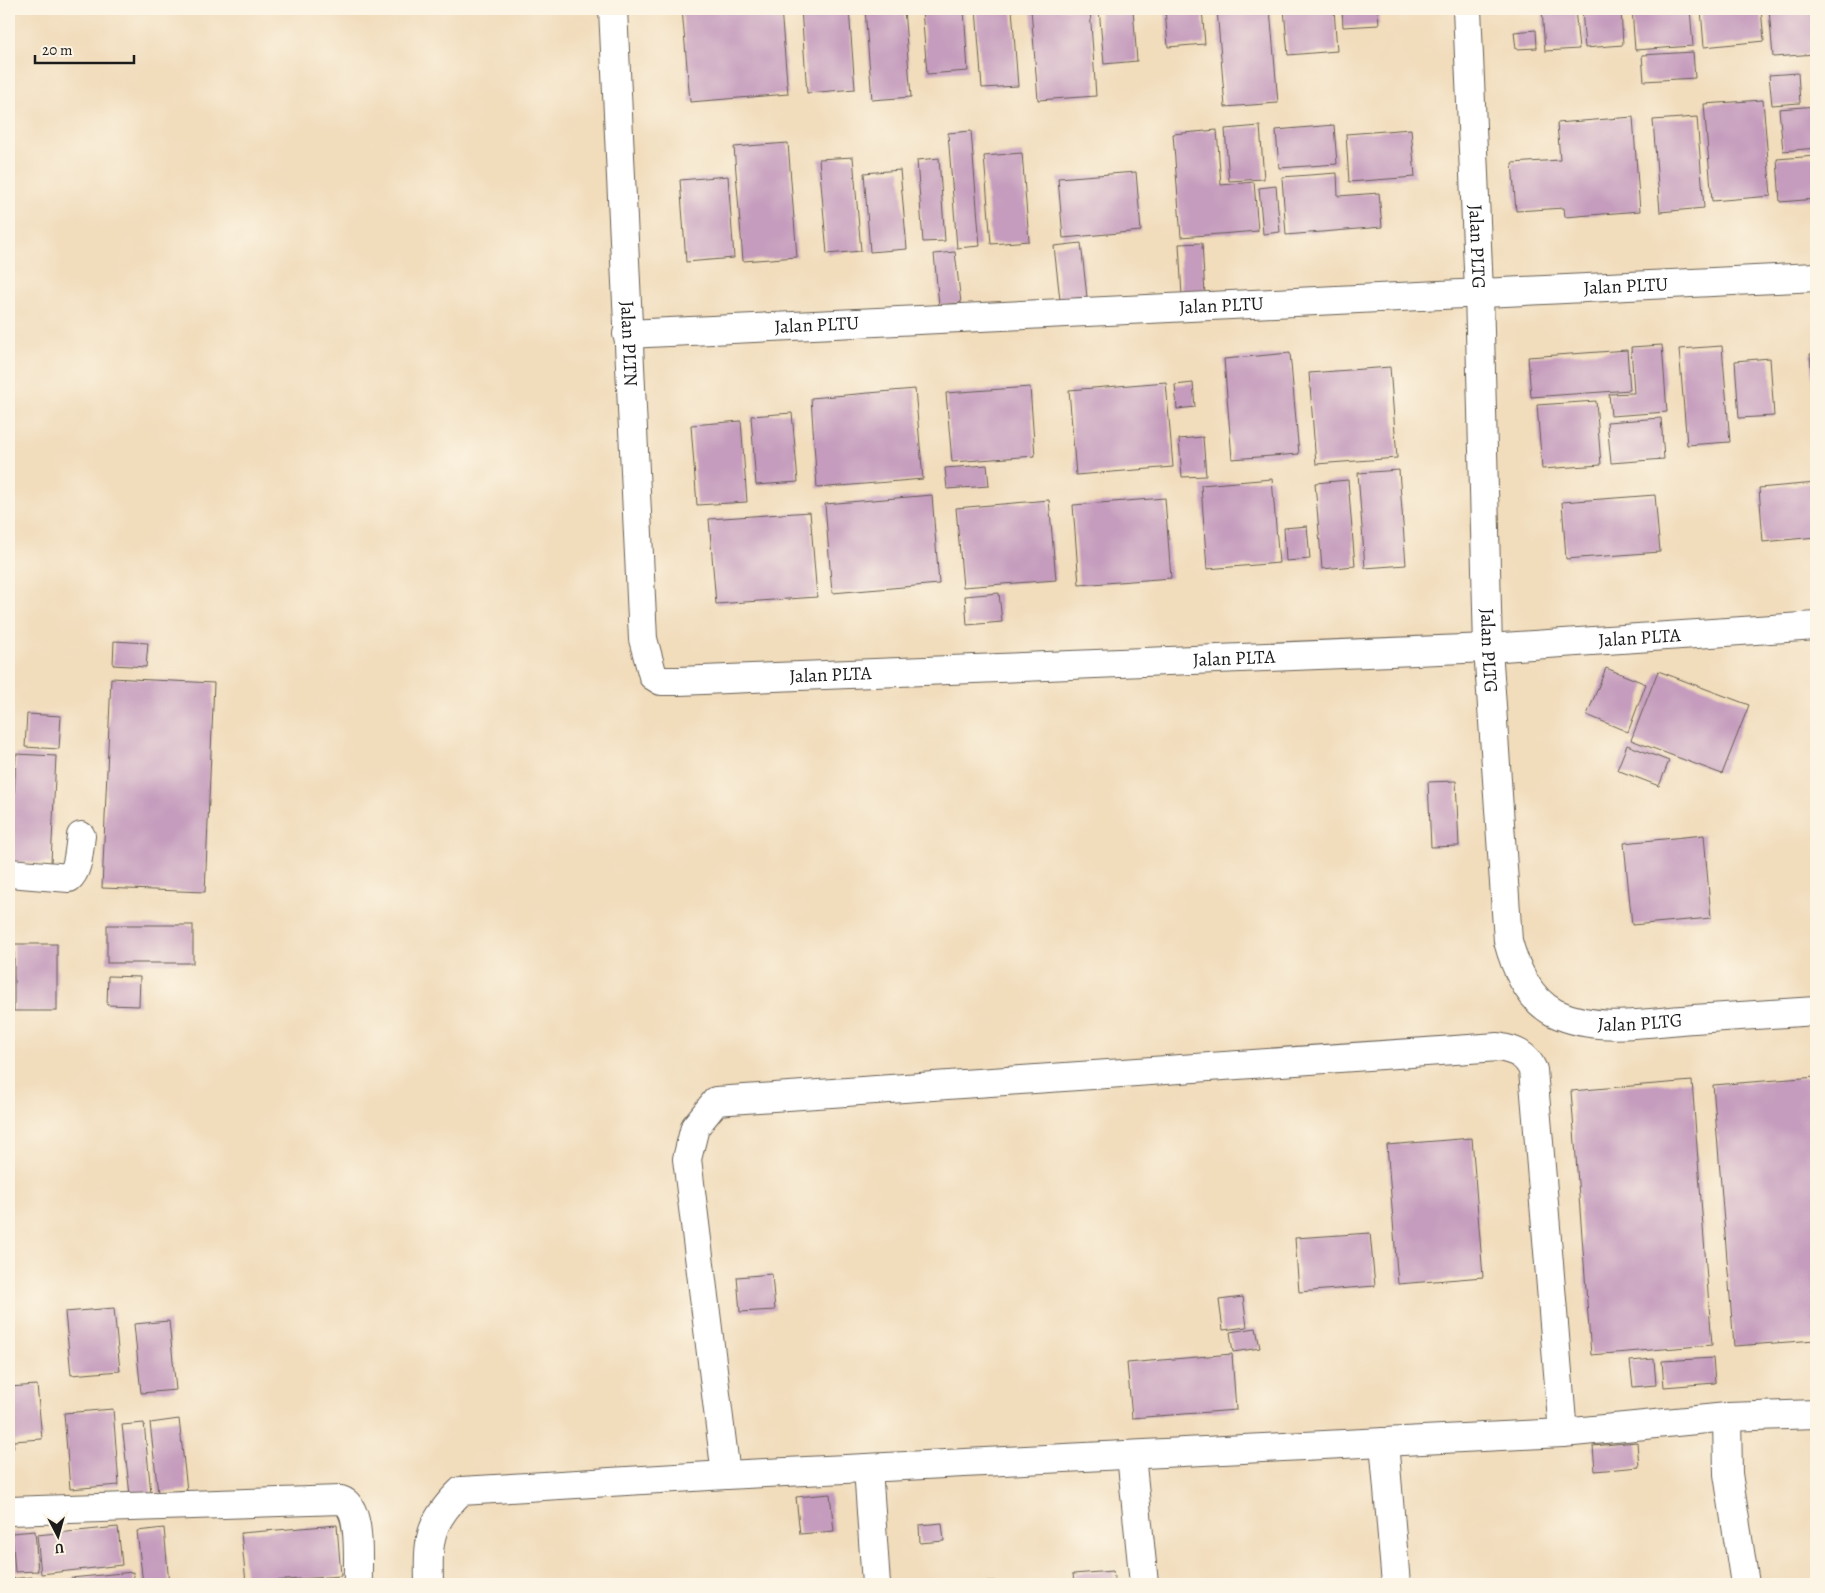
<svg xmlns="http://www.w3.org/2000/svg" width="1825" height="1593" viewBox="0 0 1825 1593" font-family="Alegreya,serif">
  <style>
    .building { fill: #c59cbd }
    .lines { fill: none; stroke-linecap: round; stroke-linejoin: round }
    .minor-casing { stroke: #675f54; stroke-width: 30 }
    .minor { stroke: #fff; stroke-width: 28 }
    .labels { text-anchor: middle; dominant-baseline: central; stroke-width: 4; stroke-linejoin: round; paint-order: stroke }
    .street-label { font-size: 19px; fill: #1c1c1c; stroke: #fcf5e5 }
  </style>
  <rect width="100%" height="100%" fill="#fcf5e5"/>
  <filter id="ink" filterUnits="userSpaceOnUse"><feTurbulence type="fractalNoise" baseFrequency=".02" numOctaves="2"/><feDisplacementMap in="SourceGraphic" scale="10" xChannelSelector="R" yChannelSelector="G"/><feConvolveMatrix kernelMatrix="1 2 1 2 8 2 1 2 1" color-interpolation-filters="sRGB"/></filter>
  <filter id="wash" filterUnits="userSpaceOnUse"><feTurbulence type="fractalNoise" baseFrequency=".0096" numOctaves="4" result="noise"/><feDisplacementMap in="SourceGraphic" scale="20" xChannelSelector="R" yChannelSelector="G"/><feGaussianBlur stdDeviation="1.12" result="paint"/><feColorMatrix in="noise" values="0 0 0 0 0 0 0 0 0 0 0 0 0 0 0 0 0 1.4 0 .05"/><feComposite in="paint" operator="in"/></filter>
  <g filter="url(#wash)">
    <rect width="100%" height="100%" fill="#f1dcbb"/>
    <g id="blocks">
      <g class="building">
        <polygon points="682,9 781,9 788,94 690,102"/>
        <polygon points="801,9 849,9 855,89 807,93"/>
        <polygon points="865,9 904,9 911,97 872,100"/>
        <polygon points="922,9 964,9 968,71 927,74"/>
        <polygon points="976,9 1012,9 1018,86 982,88"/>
        <polygon points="1031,9 1090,9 1096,96 1038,100"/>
        <polygon points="1099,9 1133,9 1137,61 1104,64"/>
        <polygon points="1165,9 1202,9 1205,44 1168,47"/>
        <polygon points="1217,9 1270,9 1278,103 1225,107"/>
        <polygon points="1284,9 1334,9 1337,51 1288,55"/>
        <polygon points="1342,9 1378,9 1379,25 1343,27"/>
        <polygon points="1542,9 1575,9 1579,49 1545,51"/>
        <polygon points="1582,9 1621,9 1623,45 1585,48"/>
        <polygon points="1632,9 1690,9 1693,46 1635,50"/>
        <polygon points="1701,9 1761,9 1764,41 1704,47"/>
        <polygon points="1769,9 1816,9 1816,54 1773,57"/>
        <polygon points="1536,30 1537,48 1516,49 1514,32"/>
        <polygon points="1693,52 1695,78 1644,81 1642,55"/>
        <polygon points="1798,73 1800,103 1772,105 1769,75"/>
        <polygon points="1763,100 1771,196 1712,201 1704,104"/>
        <polygon points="1816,106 1816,148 1783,151 1779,109"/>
        <polygon points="1633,117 1640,211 1565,217 1564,208 1516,211 1512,163 1560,160 1557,123"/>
        <polygon points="1697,117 1704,208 1660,212 1653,120"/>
        <polygon points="1334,125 1337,164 1279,168 1276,130"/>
        <polygon points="1260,126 1264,179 1229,181 1225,129"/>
        <polygon points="1411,129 1415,177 1349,182 1346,134"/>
        <polygon points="1217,130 1221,185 1254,182 1258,231 1181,237 1173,134"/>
        <polygon points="971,131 980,246 957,248 948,133"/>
        <polygon points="788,143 797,257 743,261 734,147"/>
        <polygon points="1022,153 1029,241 991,244 984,156"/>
        <polygon points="1816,156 1816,199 1780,202 1777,159"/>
        <polygon points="853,157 861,251 827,254 819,159"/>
        <polygon points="939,158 945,241 923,242 917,160"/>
        <polygon points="900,170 907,249 870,252 864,173"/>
        <polygon points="1136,172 1141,231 1063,238 1058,178"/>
        <polygon points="1337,173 1338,196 1379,193 1382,227 1286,235 1282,177"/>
        <polygon points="728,176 734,258 686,262 680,180"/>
        <polygon points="1276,186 1280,232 1263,234 1259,188"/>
        <polygon points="1081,243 1087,297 1060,300 1054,246"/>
        <polygon points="1202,243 1205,295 1182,296 1179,244"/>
        <polygon points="955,252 961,303 939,305 934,254"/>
        <polygon points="1662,345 1667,412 1611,416 1609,394 1634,393 1631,347"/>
        <polygon points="1722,346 1730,442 1687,445 1679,349"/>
        <polygon points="1627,350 1630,390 1531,397 1528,357"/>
        <polygon points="1290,353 1299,454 1232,459 1224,359"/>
        <polygon points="1810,354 1816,354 1816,416 1815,416"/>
        <polygon points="1770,358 1774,416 1739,418 1735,361"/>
        <polygon points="1390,367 1397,458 1316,464 1309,373"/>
        <polygon points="1166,382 1173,467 1076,475 1069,390"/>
        <polygon points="1193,383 1195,407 1177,409 1175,385"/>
        <polygon points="1030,387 1035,456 952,462 946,393"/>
        <polygon points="915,389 923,479 817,488 811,398"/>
        <polygon points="1596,401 1601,465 1542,469 1537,405"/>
        <polygon points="792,413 798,482 756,485 751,416"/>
        <polygon points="1661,418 1664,459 1611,463 1607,422"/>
        <polygon points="741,421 747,502 697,505 691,425"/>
        <polygon points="1203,437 1206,476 1182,477 1179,439"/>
        <polygon points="987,465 989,486 947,489 945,468"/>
        <polygon points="1399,470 1406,565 1365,568 1358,473"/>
        <polygon points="1272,479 1279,563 1207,569 1201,485"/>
        <polygon points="1348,480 1355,566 1322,569 1315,483"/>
        <polygon points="1816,483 1816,537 1763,542 1759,488"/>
        <polygon points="932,495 939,584 832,593 825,504"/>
        <polygon points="1655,495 1660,552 1566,559 1562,502"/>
        <polygon points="1165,498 1171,578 1079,585 1073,505"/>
        <polygon points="1049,500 1056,580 963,587 956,508"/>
        <polygon points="810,512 817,597 716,604 709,519"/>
        <polygon points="1307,526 1310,559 1286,561 1284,528"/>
        <polygon points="999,593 1002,622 967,625 965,596"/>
        <polygon points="114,641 148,643 146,667 113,665"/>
        <polygon points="1606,668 1646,684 1628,732 1587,715"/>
        <polygon points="1658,671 1749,705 1722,774 1631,740"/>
        <polygon points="111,678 214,683 205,892 102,888"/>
        <polygon points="27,714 61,716 59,749 25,747"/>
        <polygon points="1627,745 1669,761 1659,786 1617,770"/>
        <polygon points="16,754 56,756 51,863 11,862"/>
        <polygon points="1456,781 1459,846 1431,847 1428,782"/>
        <polygon points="1704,835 1711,918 1632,925 1624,843"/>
        <rect x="107" y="925" width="86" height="38"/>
        <rect x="14" y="944" width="43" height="67"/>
        <polygon points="108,976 140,977 139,1006 107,1005"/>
        <polygon points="1816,1077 1816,1340 1734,1346 1713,1085"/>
        <polygon points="1692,1081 1712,1345 1591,1355 1571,1091"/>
        <polygon points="1472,1138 1483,1277 1398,1284 1387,1145"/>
        <polygon points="1370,1233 1375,1286 1299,1292 1295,1238"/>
        <polygon points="772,1274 775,1310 740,1312 737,1277"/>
        <polygon points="1243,1297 1247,1327 1223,1330 1219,1300"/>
        <polygon points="114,1308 120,1371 71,1375 65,1312"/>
        <polygon points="169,1321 176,1390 141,1393 134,1324"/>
        <polygon points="1256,1328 1260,1348 1233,1352 1230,1332"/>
        <polygon points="1232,1354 1236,1410 1132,1418 1127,1363"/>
        <polygon points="1713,1358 1715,1383 1664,1387 1662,1361"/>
        <polygon points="1654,1359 1656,1385 1633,1387 1630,1361"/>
        <polygon points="37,1385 42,1439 13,1441 14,1448 9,1448 9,1387"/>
        <polygon points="113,1409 119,1485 70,1489 64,1413"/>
        <polygon points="179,1419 187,1490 158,1493 150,1423"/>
        <polygon points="144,1423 151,1493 130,1495 122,1425"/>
        <polygon points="1637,1442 1639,1467 1595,1471 1593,1446"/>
        <polygon points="830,1494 834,1531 800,1534 796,1497"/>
        <polygon points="942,1523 944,1541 920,1543 919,1525"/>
        <polygon points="337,1525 341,1576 246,1583 241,1533"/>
        <polygon points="118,1527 122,1565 41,1574 37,1535"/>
        <polygon points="164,1528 169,1584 143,1584 137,1531"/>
        <polygon points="35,1531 38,1571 15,1572 12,1533"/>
        <polygon points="1113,1571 1115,1584 1074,1584 1073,1574"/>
        <polygon points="133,1572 134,1584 72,1584 71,1578"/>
        <polygon points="33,1577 34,1584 9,1584 9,1579"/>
        <polygon points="69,1581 69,1584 37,1584 37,1583"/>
        <polygon points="994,1581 994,1584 967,1584 967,1583"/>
      </g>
    </g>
  </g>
  <g filter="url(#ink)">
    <use href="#blocks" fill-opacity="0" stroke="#675f54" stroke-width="1"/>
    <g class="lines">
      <g class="minor-casing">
        <g id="minor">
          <path id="s1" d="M 613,9 L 643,639 L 653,676 L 661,681 L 679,681 L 1488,648 L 1816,626"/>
          <path id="s2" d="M 1467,9 L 1479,292 L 1488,648 L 1508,941 C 1515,967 1529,1000 1555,1013 C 1597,1033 1649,1022 1694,1019 C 1735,1016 1776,1014 1816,1011"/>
          <path id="s3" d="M 627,334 L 1816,277"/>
          <path d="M 9,873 L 69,878 C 79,870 79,848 81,836"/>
          <polyline points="1727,1417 1728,1474 1745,1584"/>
          <polyline points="1384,1442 1396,1584"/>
          <polyline points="1131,1455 1144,1584"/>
          <polyline points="868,1468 876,1584"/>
          <path d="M 726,1475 L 687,1159 L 695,1127 L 716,1101 L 1498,1047 C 1515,1050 1526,1054 1533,1070 L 1563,1433"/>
          <path d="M 9,1511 L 341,1500 C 363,1507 357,1563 358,1584"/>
          <path d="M 429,1584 C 428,1540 428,1523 461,1491 L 726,1475 L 1563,1433 L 1727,1417 L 1816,1414"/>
        </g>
      </g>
      <use href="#minor" class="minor"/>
    </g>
  </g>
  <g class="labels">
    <g class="street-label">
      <text stroke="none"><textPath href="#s2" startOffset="238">Jalan PLTG</textPath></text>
      <text stroke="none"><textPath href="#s3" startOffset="1000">Jalan PLTU</textPath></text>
      <text stroke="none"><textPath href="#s3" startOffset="595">Jalan PLTU</textPath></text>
      <text stroke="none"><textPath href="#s3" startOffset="190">Jalan PLTU</textPath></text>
      <text stroke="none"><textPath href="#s1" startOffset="335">Jalan PLTN</textPath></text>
      <text stroke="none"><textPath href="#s1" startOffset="1658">Jalan PLTA</textPath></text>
      <text stroke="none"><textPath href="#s2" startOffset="642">Jalan PLTG</textPath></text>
      <text stroke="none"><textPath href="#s1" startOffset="1252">Jalan PLTA</textPath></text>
      <text stroke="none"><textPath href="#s1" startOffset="848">Jalan PLTA</textPath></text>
      <text stroke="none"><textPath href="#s2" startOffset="1108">Jalan PLTG</textPath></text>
    </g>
  </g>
  <rect width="1825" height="1593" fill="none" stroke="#fcf5e5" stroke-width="30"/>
  <g transform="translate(58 1536) rotate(174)" stroke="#fcf5e5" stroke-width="4" paint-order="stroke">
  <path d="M0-4L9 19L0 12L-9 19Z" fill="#1c1c1c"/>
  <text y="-8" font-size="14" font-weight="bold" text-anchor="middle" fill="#1c1c1c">U</text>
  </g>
  <path d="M35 55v8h99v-8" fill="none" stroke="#1c1c1c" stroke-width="2.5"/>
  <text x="42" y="55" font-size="15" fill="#1c1c1c" stroke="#fcf5e5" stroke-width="4" paint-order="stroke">20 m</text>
</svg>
